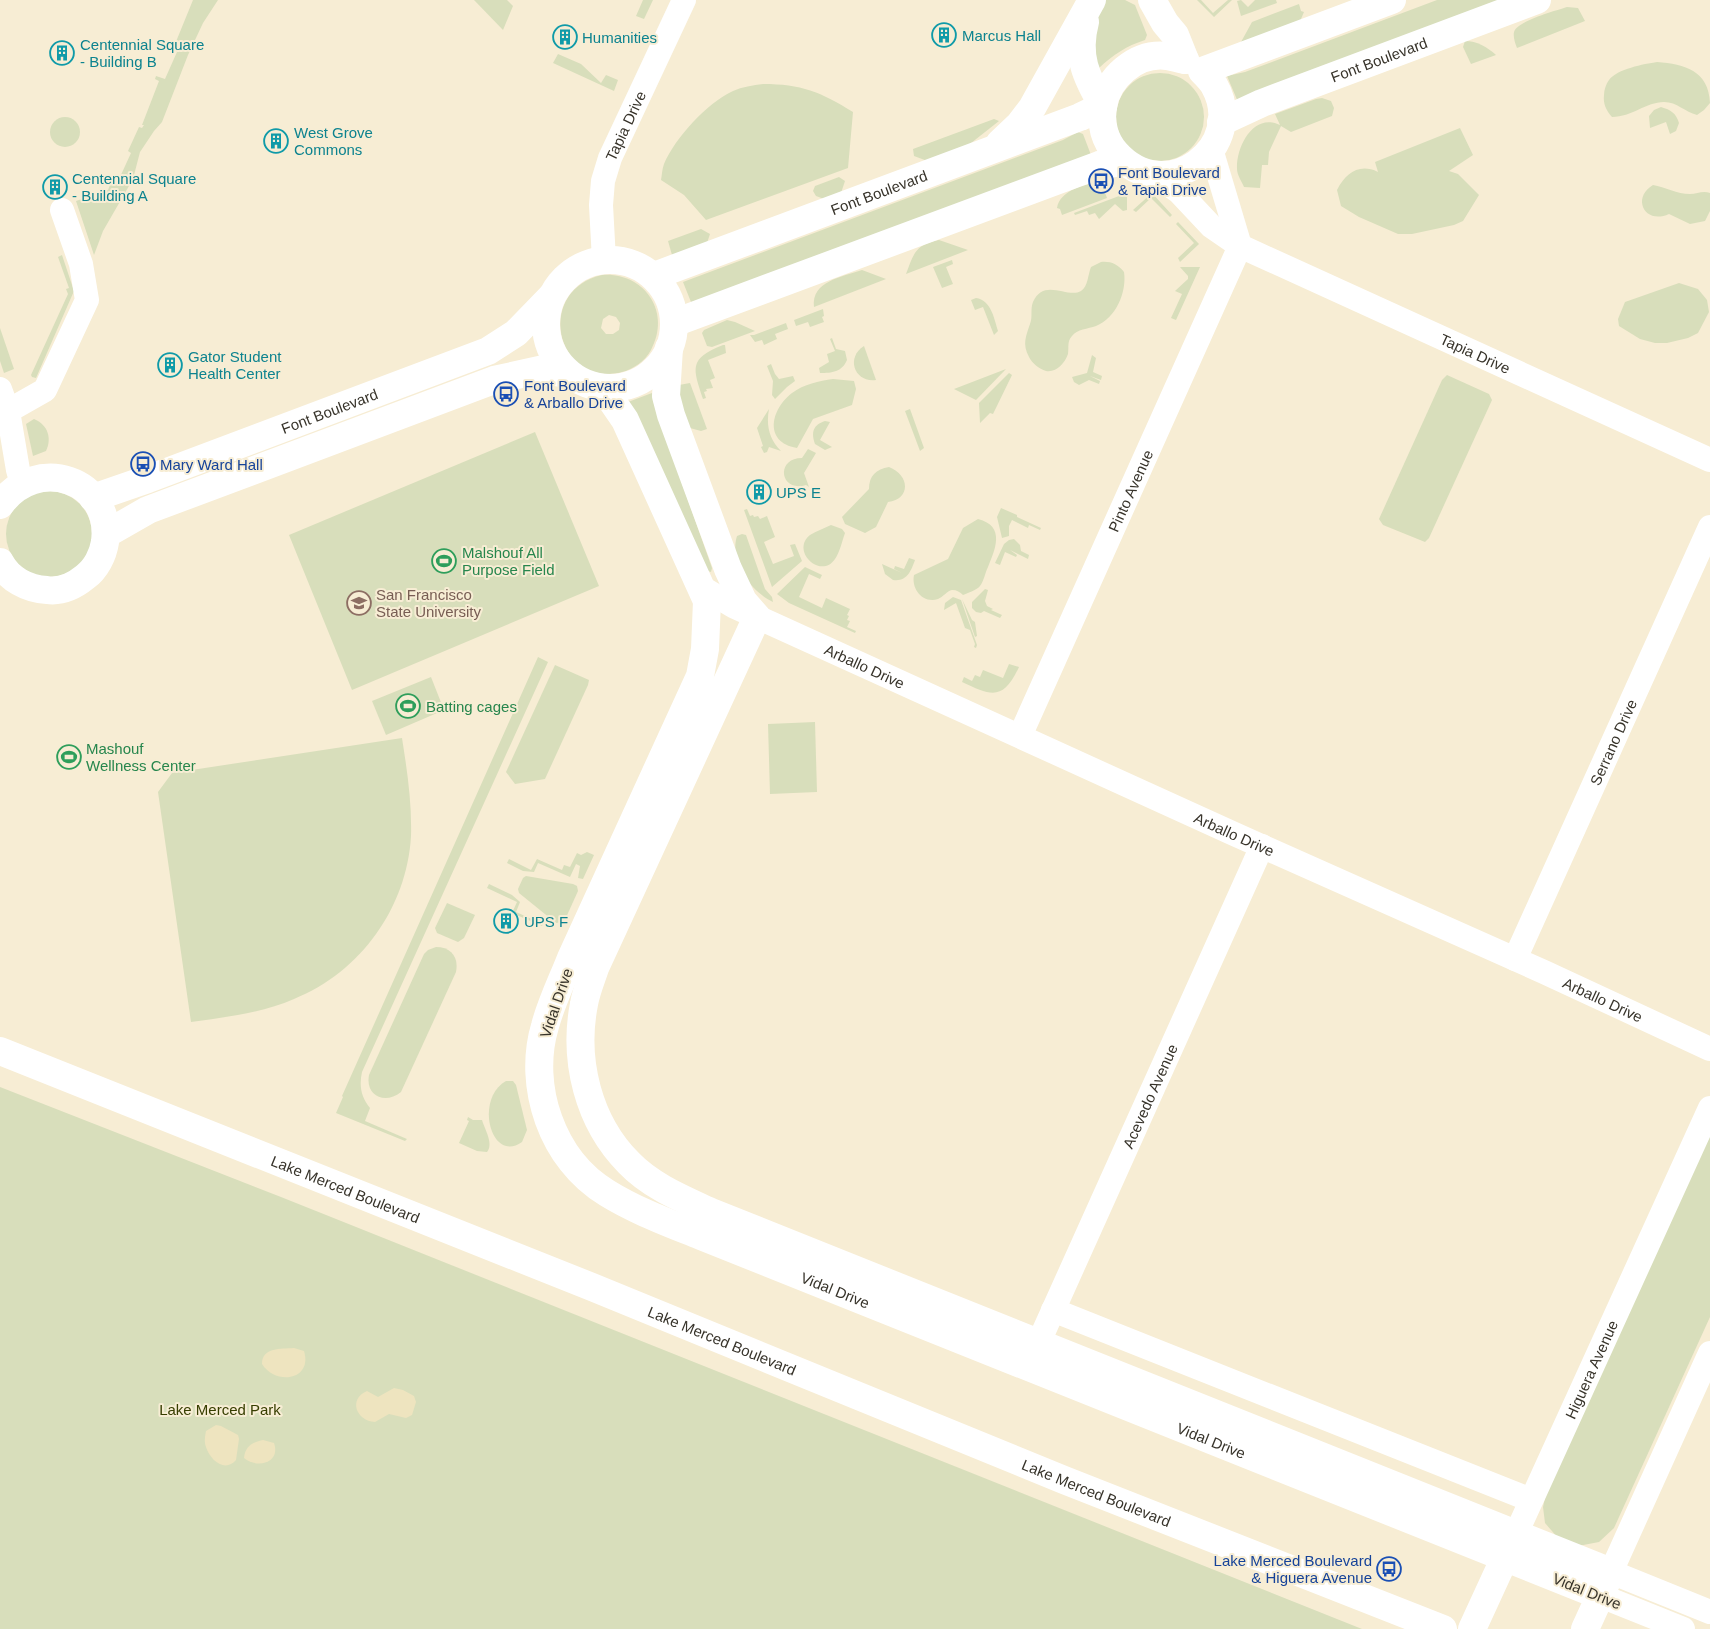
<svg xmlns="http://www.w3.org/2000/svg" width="1710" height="1629" viewBox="0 0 1710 1629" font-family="Arial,sans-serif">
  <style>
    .green { fill: #d8debb; fill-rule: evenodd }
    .sand { fill: #eee4bf }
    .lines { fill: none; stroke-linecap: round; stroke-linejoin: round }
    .street { stroke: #fff; stroke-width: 24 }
    .secondary { stroke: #fff; stroke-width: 28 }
    .labels { text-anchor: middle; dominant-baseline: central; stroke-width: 4; stroke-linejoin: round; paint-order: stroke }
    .culture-label { font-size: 15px; fill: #0d838f; stroke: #f7edd4; text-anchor: start }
    .street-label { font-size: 15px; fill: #37332a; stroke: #f7edd4 }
    .transit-label { font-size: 15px; fill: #164399; stroke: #f7edd4; text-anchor: start }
    .leisure-label { font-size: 15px; fill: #27864d; stroke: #f7edd4; text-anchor: start }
    .education-label { font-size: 15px; fill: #785e54; stroke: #f7edd4; text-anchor: start }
    .park-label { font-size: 15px; fill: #373e00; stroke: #f7edd4 }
  </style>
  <rect width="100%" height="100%" fill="#f7edd4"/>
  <g class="green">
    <polygon points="193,0 218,0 203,23 188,55 162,122 154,131 140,152 133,179 103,231 94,255 76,201 108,190 110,185 114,183 117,176 120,177 131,153 128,151 139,127 142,128 144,125 142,125 159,81 155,79 156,76 165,79 177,52 173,49"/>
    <polygon points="474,0 507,0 513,6 503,30"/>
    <polygon points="643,0 653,0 644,19 636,16"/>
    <path d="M 1098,0 L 1125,0 L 1135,5 L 1147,35 L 1145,40 C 1126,46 1113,55 1099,68 L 1096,67 L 1092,30 Z"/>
    <polygon points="1197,0 1201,0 1213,13 1228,0 1232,0 1214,17"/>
    <polygon points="1241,0 1248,7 1255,0 1276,0 1277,3 1241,16 1237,1"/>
    <polygon points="1437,0 1506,0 1238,102 1227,76 1245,72"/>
    <polygon points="1299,4 1301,11 1304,12 1298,26 1241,42 1252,22"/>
    <path d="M 1567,7 L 1578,8 L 1585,21 L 1517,48 C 1515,43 1513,37 1514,32 C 1517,21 1555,11 1567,7 Z"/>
    <path d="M 1465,41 C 1477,41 1487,47 1496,55 L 1471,64 L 1463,47 Z"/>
    <polygon points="558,54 581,64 601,83 606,75 618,80 614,91 553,63"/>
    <path d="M 1657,62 C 1685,64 1709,71 1710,103 L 1704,110 L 1697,115 C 1685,112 1677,102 1664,102 C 1646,102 1632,117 1612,117 C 1606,110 1603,104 1604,95 C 1604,90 1606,84 1609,80 C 1617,69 1644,64 1657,62 Z"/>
    <circle cx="1160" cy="117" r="44"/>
    <path d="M 763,84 C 801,84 821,92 853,112 L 848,168 L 706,220 L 684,195 L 661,180 C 662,175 662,169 664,164 C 675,138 707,103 733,91 C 742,87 753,85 763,84 Z"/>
    <path d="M 1322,98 L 1331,101 L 1334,108 L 1332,116 L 1291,132 L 1281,126 L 1269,152 L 1268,165 L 1262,165 L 1260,188 L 1244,187 C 1242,182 1237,175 1237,169 C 1236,146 1254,112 1280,125 L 1275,114 L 1316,99 Z"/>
    <path d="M 1661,107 C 1671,110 1676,113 1679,123 L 1676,131 L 1670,134 L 1666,122 L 1650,128 L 1649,116 L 1654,110 Z"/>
    <circle cx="65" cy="132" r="15"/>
    <polygon points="994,119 999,121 966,147 930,162 914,156 913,149"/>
    <path d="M 1460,128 L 1473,155 L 1449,171 L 1458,174 L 1479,195 L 1463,221 L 1454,225 L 1412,234 L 1398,234 L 1359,217 L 1341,206 L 1337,190 C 1346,173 1359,163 1378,172 L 1375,162 Z"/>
    <polygon points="1078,132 1083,134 1091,155 693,307 683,282 1063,140"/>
    <polygon points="839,177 845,181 841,193 824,199 816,196 813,191 815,186"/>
    <path d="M 1101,182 L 1107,198 L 1062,215 L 1060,209 L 1057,208 C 1060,190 1085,184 1101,182 Z"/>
    <path d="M 1653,185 C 1665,187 1677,194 1690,194 C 1697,194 1703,190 1710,193 L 1710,211 L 1705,221 L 1690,224 L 1669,214 C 1645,225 1631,198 1653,185 Z"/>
    <polygon points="1127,193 1127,210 1123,211 1115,204 1099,219 1095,213 1089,215 1087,211 1075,215 1074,213"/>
    <polygon points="1152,193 1172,215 1170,217 1151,198 1136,212 1133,210"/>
    <polygon points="1178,222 1199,244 1180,262 1178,258 1194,243 1176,224"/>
    <polygon points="701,229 710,234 707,243 672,255 668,241"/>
    <path d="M 939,240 L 968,250 L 906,274 C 914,253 915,245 939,240 Z"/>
    <polygon points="62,255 74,291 36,378 32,377 31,375 68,294 66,289 69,288 58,257"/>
    <polygon points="952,260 953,264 946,267 953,284 942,288 933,267"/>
    <path d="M 1101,262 C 1110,261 1118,264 1124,272 C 1127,292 1116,318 1096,326 C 1088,329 1077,329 1072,336 C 1067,341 1069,347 1068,354 C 1065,363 1056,373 1046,371 C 1039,369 1032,363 1029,357 C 1022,344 1026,336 1030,324 C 1033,317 1030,309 1033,302 C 1044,277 1068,299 1081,291 C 1088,287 1088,274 1091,267 Z"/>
    <polygon points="1180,267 1200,267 1176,320 1171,318 1182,294 1175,291 1188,279 1188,276"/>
    <path d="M 862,270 L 886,279 L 814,307 C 811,281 842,277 862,270 Z"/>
    <path d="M 602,275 C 644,272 672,312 651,350 C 645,361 634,369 622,372 C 557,389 533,291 602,275 ZM 609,315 L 616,317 L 620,323 L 619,330 L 613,334 L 606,334 L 601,328 L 603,319 Z"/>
    <polygon points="1679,283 1698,289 1707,300 1709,312 1698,333 1688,338 1667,343 1655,343 1640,339 1619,326 1618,319 1625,302"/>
    <path d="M 976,298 C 991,300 994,318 998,331 L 994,335 L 983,307 L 975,310 L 971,300 Z"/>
    <polygon points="823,309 824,316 822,317 824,322 810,327 808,322 796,326 794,320"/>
    <polygon points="727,320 735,322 755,331 712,347 707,346 702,333 704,330"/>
    <polygon points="786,323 788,329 775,334 777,339 764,345 762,340 755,342 750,335 754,335"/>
    <polygon points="0,328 14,369 4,373 0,361"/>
    <path d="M 832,338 L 836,349 L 845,351 L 847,360 C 842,372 832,373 820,373 L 819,368 L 829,362 L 827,354 L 835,351 L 830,339 Z"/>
    <path d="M 723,345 L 725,345 L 726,353 L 708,360 L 715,378 L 710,380 L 713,388 L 706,389 L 707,391 L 704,392 L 706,398 L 703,399 C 693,368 688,359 723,345 Z"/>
    <path d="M 864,346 L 876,380 C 855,383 845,358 864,346 Z"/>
    <polygon points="1092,355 1096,358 1093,372 1102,376 1101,380 1090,376 1100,381 1099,384 1089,380 1079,385 1074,382 1072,377 1087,373"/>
    <polygon points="771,364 775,374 779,379 793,376 795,381 787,387 775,399 772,395 773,381 767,366"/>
    <polygon points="1006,369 976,400 954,389"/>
    <polygon points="1009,373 1012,375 993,414 990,413 980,423 979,403"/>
    <polygon points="1447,375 1489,394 1492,400 1429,538 1425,542 1383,525 1379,519 1442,380"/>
    <path d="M 833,379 L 854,381 L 856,389 L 852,405 L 813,419 L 797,448 C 763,442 771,409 792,393 C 804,384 819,381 833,379 Z"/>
    <polygon points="690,383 707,429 701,431 690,428 680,410 679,385"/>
    <polygon points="652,393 654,404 712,568 711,572 708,571 628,402"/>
    <path d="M 769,409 C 766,425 769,439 781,451 L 769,447 L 767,452 L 764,453 L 761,447 L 763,446 L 757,428 Z"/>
    <polygon points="910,409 924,448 920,451 905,411"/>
    <path d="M 34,419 C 48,425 52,438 46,451 L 33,456 L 26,424 Z"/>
    <path d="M 825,421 L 830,422 L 820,440 L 832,447 L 825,450 L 815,444 C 811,432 813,425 825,421 Z"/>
    <polygon points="535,432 599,586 352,690 289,535"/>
    <path d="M 808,449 L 816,453 L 804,473 L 809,487 L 806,485 C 780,493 775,458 802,458 Z"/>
    <path d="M 889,467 C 910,475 911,499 888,502 L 876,527 L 865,533 L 845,524 L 842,517 L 869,489 C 869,476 876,469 889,467 Z"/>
    <circle cx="49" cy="534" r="43"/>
    <polygon points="1001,508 1017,515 1017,517 1041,528 1040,530 1029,525 1028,528 1012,520 1009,526 1009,536 1002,538 997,517"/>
    <polygon points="747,509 750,516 753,515 754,517 758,516 760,519 767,516 775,537 764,542 773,564 794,556 790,545 795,544 802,561 772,587 744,510"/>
    <path d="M 978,519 C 1006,526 995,550 988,567 C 985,573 984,581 980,586 C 977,590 968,593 963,595 C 960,592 957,590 952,590 C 947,591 943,597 938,599 C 923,604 911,589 914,575 L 948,559 L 963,528 Z"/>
    <path d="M 831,525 L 842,529 L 845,533 C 842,541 840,552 835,559 C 821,580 790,551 810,535 C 816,531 825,528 831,525 Z"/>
    <path d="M 742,534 L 746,535 L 765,589 L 772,597 L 773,602 C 750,591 729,561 737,536 Z"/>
    <polygon points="1014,539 1020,545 1021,551 1029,555 1028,559 1010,550 1017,555 1016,557 1005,552 1000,565 995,563 1004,544 1009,540"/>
    <path d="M 909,558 L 915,560 C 911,571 907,582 893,580 L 885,574 L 882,564 L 902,573 L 894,569 L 895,566 L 904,569 Z"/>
    <polygon points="805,567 822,575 820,579 809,574 799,597 822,608 826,598 850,609 847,615 849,616 847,620 850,621 847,627 856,631 855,633 789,603 777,594"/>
    <polygon points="985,589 988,590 985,601 987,606 993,609 991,610 1002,615 1000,618 984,611 981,613 976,612 972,608 972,602"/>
    <polygon points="953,597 961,600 977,645 976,648 974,647 975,644 970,630 965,628 956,603 944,610 945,603"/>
    <polygon points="962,599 972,620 975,622 977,636 975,637"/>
    <path d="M 538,657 L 548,662 L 362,1072 C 359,1086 361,1097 370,1108 L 365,1121 L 407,1139 L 405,1141 L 336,1113 L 343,1097 L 342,1096 Z"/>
    <path d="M 1009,664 L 1019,667 C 1003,701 992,696 962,682 L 964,677 L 972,681 L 975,675 L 980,677 L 983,670 L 1003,678 Z"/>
    <polygon points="555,665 589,680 588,685 545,779 515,784 506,772"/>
    <polygon points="431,677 444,710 386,735 372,701"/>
    <polygon points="815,722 817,792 770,794 768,724"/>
    <path d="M 402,738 C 407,770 412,802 411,836 C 407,907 361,972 294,999 C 262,1013 226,1017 191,1022 L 158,792 L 172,773 Z"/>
    <polygon points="587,852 594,855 583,879 578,878 580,866 576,864 570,877 538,863 534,872 523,871 507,863 509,859 531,870 537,859 562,870 564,865 570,867 577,853 581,855"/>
    <polygon points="526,876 573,884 577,886 578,891 564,922 556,923 519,893 518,889 523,878"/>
    <polygon points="489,884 512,895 520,902 516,912 543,924 542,926 512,913 517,902 487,888"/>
    <polygon points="447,903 475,915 464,938 458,942 437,933 435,928"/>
    <path d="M 436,947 C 451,947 459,957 456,972 L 401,1092 C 385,1105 365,1096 369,1075 L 424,954 L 428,950 Z"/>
    <path d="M 506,1081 L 513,1081 L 516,1085 L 527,1130 L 522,1142 C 491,1164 474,1099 506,1081 Z"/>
    <polygon points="0,1087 281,1197 1362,1629 0,1629"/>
    <path d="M 468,1117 L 473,1120 L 482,1120 C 485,1130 494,1144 487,1152 L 477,1151 L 459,1143 L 469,1121 L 467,1120 Z"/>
    <polygon points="1710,1131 1710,1317 1614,1528 1599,1542 1578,1546 1558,1538 1545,1523 1543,1507 1547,1489"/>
  </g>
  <g class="sand">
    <path d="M 294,1348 L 304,1351 C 313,1380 276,1386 262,1364 C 262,1347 281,1349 294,1348 Z"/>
    <path d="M 394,1388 L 403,1390 L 414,1396 L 416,1402 L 412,1415 L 406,1418 L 389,1414 L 375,1422 C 356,1421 348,1399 367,1391 L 378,1397 Z"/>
    <path d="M 216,1425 L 221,1426 L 238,1435 L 239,1439 L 236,1460 C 225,1473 210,1460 206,1447 C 204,1442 205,1436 206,1431 Z"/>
    <path d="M 263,1440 L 274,1443 C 281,1463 257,1469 244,1458 C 245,1446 253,1442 263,1440 Z"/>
  </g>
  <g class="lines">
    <g class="street">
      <polyline points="1211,149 1240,246"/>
      <path id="s1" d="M 1155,175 L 1179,192 L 1211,226 L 1240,246 L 1710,460"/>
      <path id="s2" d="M 604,260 L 601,205 L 603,181 L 610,158 L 684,0"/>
      <polyline points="0,389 8,411"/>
      <polyline points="22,484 18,470 8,411 45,390 87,300 81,264 62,210"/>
      <path id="s3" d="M 701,587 L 733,606 L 1232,833 L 1544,972 L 1710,1049"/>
      <path id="s4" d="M 1020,736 L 1240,246"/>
      <path id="s5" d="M 1515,959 L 1710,527"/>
      <polyline points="1053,1310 1531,1500"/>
      <path id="s6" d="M 1038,1344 L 1262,846"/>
      <polyline points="1710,1353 1611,1572 1710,1612"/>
      <path id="s7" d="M 1516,1534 L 1710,1108"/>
      <polyline points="1601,1596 1683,1629"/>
    </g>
    <g class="secondary">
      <polyline points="1152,0 1165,23 1175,35 1185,60"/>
      <path d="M 1085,22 C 1076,56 1086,77 1103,106"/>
      <path d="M 1185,60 C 1179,59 1173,57 1167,56 C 1136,52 1107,78 1103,107 C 1100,124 1105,141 1116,153 C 1166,209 1249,147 1214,85 C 1211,80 1206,75 1202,71 L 1392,0"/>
      <path id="s8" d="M 1221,122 L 1262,103 L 1537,0"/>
      <polyline points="1000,143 1019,125 1032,108 1092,0"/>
      <circle cx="610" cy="324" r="64"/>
      <path id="s9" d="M 654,276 L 1080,117 L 1103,106"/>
      <polyline points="674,323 1099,165 1123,162"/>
      <path d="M 669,348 L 666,396 L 671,415 L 728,569 L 743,601 L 757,617 L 595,968 C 591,980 586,992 584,1004 C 573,1060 588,1122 629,1163 C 651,1186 683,1199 711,1212 L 1611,1572 L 1585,1629"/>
      <path id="s10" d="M 603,388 L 625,420 L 707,601 L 705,649 L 700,676 L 571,958 C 562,981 551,1003 545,1026 C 527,1086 552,1160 607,1193 C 636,1211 669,1223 701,1236 L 1601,1596"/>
      <path id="s11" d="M 93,498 L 148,479 L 488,351 L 516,333 L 551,297"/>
      <path d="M 0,505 C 36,454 113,479 105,542 C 103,555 96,569 85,577 C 74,586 61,592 47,590 C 27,589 9,579 0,562"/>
      <polyline points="106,534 148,510 494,380 544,369 572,376"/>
      <path id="s12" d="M 0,1051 L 592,1287 L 1064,1480 L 1443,1629"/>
      <polyline points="1472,1629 1512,1542"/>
    </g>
  </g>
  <defs>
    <g id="building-ring" transform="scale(1.25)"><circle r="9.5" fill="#f7edd4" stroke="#0f9aa8" stroke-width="1.5"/><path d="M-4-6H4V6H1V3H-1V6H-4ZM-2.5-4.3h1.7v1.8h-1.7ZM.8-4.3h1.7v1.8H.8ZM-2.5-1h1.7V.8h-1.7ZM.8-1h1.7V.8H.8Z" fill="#0f9aa8"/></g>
    <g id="bus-ring" transform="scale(1.25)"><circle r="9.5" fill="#f7edd4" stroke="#1a4fb4" stroke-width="1.5"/><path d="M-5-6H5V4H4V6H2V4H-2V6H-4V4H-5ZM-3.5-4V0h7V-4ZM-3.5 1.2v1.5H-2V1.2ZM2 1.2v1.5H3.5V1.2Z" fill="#1a4fb4"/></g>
    <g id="stadium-ring" transform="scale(1.25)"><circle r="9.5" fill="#f7edd4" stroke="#2e9e5b" stroke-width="1.5"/><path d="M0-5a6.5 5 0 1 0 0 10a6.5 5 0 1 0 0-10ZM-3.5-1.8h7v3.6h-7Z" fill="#2e9e5b"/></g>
    <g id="university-ring" transform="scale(1.25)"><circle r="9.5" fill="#f7edd4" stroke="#8d6e63" stroke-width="1.5"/><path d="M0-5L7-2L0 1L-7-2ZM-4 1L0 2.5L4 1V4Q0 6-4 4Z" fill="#8d6e63"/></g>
  </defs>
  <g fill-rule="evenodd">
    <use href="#building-ring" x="944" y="35"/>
    <use href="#building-ring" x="565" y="37"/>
    <use href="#building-ring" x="62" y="53"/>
    <use href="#building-ring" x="276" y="141"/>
    <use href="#bus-ring" x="1101" y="181"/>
    <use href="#building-ring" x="55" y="187"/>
    <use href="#building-ring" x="170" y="365"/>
    <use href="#bus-ring" x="506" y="394"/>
    <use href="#bus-ring" x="143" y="464"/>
    <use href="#building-ring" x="759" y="492"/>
    <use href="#stadium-ring" x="444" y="561"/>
    <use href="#university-ring" x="359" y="603"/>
    <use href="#stadium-ring" x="408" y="706"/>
    <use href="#stadium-ring" x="69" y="757"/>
    <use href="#building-ring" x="506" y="921"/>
    <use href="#bus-ring" x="1389" y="1569"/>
  </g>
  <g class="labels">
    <g class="culture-label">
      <text x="962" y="35">Marcus Hall</text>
      <text x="582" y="37">Humanities</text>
      <text x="80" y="44">Centennial Square<tspan x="80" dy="17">- Building B</tspan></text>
      <text x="294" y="132">West Grove<tspan x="294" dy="17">Commons</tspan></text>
      <text x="72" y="178">Centennial Square<tspan x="72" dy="17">- Building A</tspan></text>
      <text x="188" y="356">Gator Student<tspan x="188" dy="17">Health Center</tspan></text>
      <text x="776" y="492">UPS E</text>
      <text x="524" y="921">UPS F</text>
    </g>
    <g class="street-label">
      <text stroke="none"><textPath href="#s8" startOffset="170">Font Boulevard</textPath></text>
      <text stroke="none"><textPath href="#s2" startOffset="139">Tapia Drive</textPath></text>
      <text stroke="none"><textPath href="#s9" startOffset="240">Font Boulevard</textPath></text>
      <text stroke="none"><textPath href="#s1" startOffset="370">Tapia Drive</textPath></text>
      <text stroke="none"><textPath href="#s11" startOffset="252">Font Boulevard</textPath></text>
      <text stroke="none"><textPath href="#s4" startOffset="269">Pinto Avenue</textPath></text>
      <text stroke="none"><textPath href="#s3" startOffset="182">Arballo Drive</textPath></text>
      <text stroke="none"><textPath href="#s5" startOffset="238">Serrano Drive</textPath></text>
      <text stroke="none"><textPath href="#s3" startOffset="588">Arballo Drive</textPath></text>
      <text stroke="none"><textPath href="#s3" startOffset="992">Arballo Drive</textPath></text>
      <text transform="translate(556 1003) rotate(-71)">Vidal Drive</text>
      <text stroke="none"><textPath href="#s6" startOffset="272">Acevedo Avenue</textPath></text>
      <text stroke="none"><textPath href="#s12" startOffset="372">Lake Merced Boulevard</textPath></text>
      <text stroke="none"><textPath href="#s10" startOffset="1135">Vidal Drive</textPath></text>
      <text stroke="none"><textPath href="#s12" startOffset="778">Lake Merced Boulevard</textPath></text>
      <text stroke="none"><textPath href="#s7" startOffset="181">Higuera Avenue</textPath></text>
      <text stroke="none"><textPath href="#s10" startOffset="1540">Vidal Drive</textPath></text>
      <text stroke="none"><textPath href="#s12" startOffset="1182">Lake Merced Boulevard</textPath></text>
      <text transform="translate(1587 1591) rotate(22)">Vidal Drive</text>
    </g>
    <g class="transit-label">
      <text x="1118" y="172">Font Boulevard<tspan x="1118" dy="17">&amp; Tapia Drive</tspan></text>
      <text x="524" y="385">Font Boulevard<tspan x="524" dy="17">&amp; Arballo Drive</tspan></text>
      <text x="160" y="464">Mary Ward Hall</text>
      <text x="1372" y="1560" text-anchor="end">Lake Merced Boulevard<tspan x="1372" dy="17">&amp; Higuera Avenue</tspan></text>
    </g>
    <g class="leisure-label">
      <text x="462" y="552">Malshouf All<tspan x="462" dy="17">Purpose Field</tspan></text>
      <text x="426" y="706">Batting cages</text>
      <text x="86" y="748">Mashouf<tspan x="86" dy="17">Wellness Center</tspan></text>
    </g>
    <g class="education-label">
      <text x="376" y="594">San Francisco<tspan x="376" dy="17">State University</tspan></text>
    </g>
    <g class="park-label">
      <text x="220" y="1409">Lake Merced Park</text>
    </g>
  </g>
</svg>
